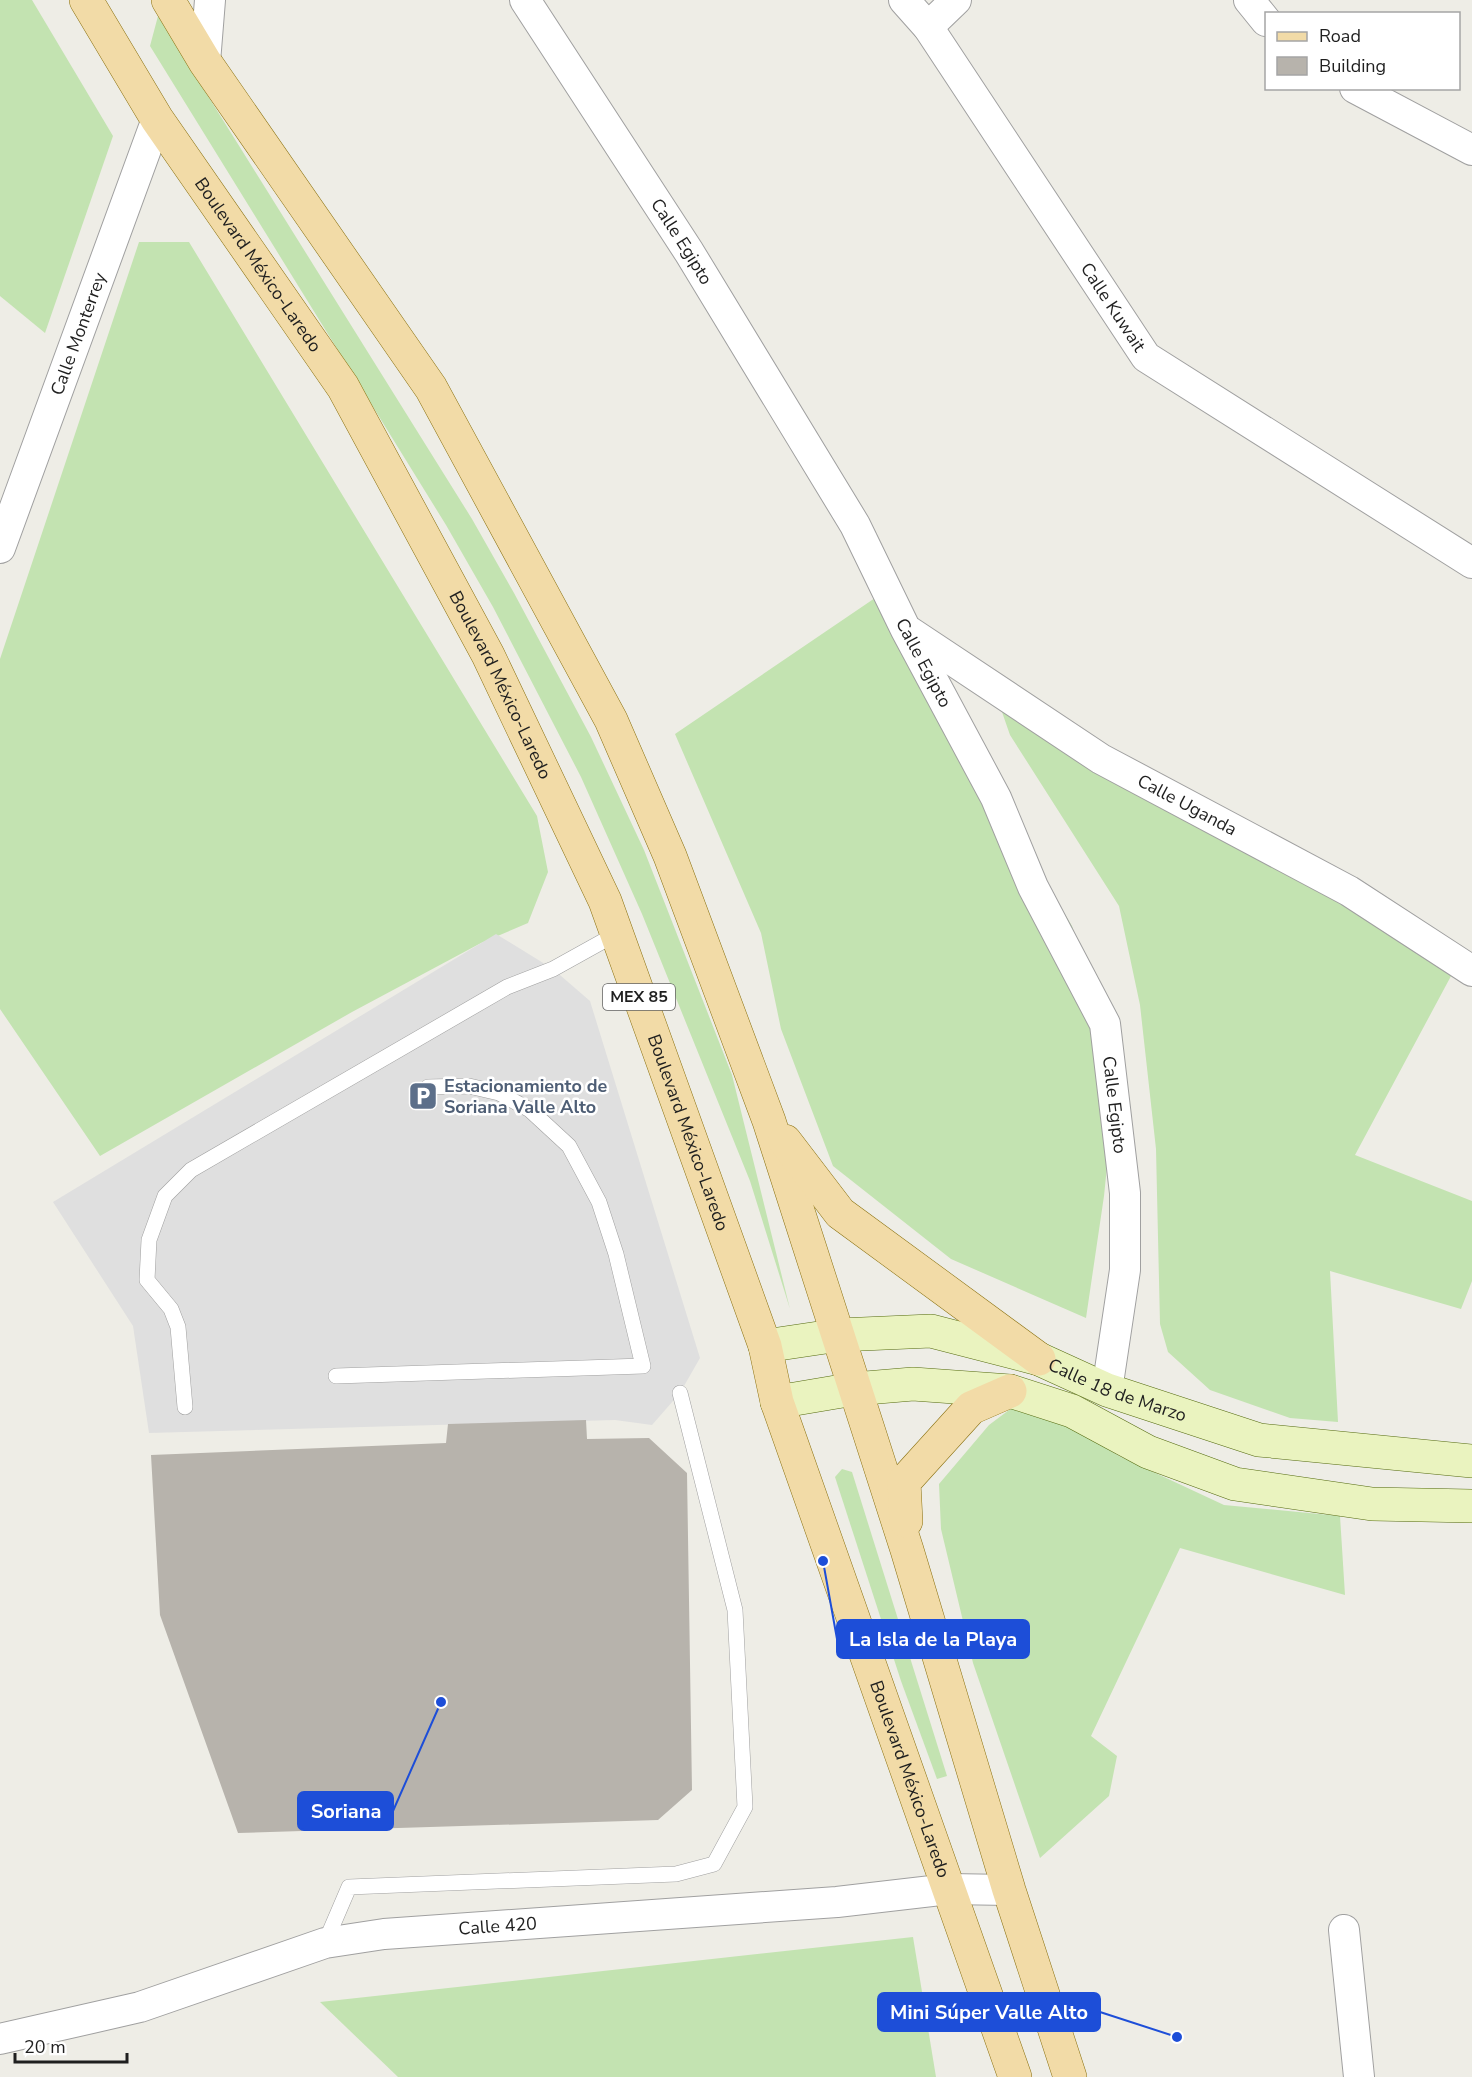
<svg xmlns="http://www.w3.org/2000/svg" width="1472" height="2077" viewBox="0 0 1472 2077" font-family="'Nunito Sans',sans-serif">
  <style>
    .grass { fill: #c3e3b1 }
    .parking { fill: #dfdfdf }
    .building { fill: #b7b3ac }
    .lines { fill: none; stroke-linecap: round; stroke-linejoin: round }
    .lane-casing { stroke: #a0a0a0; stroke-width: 16 }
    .street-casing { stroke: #a0a0a0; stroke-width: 32 }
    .secondary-casing { stroke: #556b10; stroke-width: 34 }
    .primary-casing { stroke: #8a7110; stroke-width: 34 }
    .lane { stroke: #fff; stroke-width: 15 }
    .street { stroke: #fff; stroke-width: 30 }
    .secondary { stroke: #eaf3bf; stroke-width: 33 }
    .primary { stroke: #f2dba7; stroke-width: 33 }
    .labels { text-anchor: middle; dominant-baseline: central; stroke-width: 5; stroke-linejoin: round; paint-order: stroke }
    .shield { fill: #fff; stroke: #626262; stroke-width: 1.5 }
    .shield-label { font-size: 16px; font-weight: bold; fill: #1f1f1f }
    .street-label { font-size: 18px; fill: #1f1f1f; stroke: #fff }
    .service-label { font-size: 18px; font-weight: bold; fill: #4e5e75; stroke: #fff; text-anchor: start }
    .leader { fill: none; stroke: #1d4ed8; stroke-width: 2 }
    .callout-dot { fill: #1d4ed8; stroke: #fff; stroke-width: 2 }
    .callout { fill: #1d4ed8; stroke: #1d4ed8; stroke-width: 2 }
    .callout-label { font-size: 20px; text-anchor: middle; font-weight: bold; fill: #fff }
  </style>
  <rect width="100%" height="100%" fill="#eeede6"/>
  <g class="grass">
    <polygon points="0,0 32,0 113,136 45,333 0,296"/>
    <polygon points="158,16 472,519 514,593 591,737 644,850 732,1075 790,1309 750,1181 642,914 581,777 493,607 446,525 150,46"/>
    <polygon points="139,242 189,242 537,816 548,872 528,923 481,943 352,1012 100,1156 0,1009 0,659"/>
    <polygon points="875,598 1072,926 1117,1068 1104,1196 1086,1318 951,1259 833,1166 781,1029 761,933 675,734"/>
    <polygon points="994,689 1458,963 1355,1155 1472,1201 1472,1281 1461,1309 1330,1271 1338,1422 1290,1418 1210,1390 1168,1352 1160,1324 1156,1149 1140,1005 1119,906 1010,735"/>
    <polygon points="1013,1407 1077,1430 1119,1456 1224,1505 1340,1516 1345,1595 1180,1548 1091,1736 1117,1756 1109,1796 1040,1858 973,1663 941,1529 939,1484 989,1425"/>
    <polygon points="842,1469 852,1472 947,1776 937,1779 901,1681 835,1477"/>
    <polygon points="913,1937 936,2077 398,2077 320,2002"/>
  </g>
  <polygon class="parking" points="496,934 553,969 590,1001 700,1358 680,1393 652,1425 615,1420 149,1433 133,1326 53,1202"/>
  <polygon class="building" points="586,1420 587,1439 649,1438 687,1473 692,1790 658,1820 238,1833 160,1615 151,1455 446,1443 448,1424"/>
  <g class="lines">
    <g class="lane-casing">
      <g id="lane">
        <polyline points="336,1376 643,1366 616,1254 599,1202 569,1146 530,1110 499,1093 469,1086 428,1087"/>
        <polyline points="185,1407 178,1327 171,1309 147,1280 149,1240 165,1196 191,1170 507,987 553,969 616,934"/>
        <polyline points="325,1943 349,1887 676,1874 714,1864 745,1807 735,1610 680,1393"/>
      </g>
    </g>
    <g class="street-casing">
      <g id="street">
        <path id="s1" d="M 525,0 L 689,252 L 855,525 L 906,630 L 996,798 L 1033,887 L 1105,1024 L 1125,1193 L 1125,1270 L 1107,1390"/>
        <path id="s2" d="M 904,0 L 928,27 L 1146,357 L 1472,563"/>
        <polyline points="1249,0 1266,21"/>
        <polyline points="928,27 956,0"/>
        <polyline points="205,62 210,0"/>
        <polyline points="1355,88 1472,150"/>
        <path id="s3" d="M 0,548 L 157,119"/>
        <path id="s4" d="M 910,632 L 1101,759 L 1349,891 L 1472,971"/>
        <polyline points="1344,1930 1359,2077"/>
        <path id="s5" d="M 0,2039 L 140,2007 L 325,1943 L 384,1934 L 837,1902 L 949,1889 L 1009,1890"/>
      </g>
    </g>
    <g class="secondary-casing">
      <g id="secondary">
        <path id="s6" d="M 765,1346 L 839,1335 L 931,1331 L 1039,1359 L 1107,1390 L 1259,1440 L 1472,1461"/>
        <polyline points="777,1402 854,1389 913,1384 1010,1391 1072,1411 1148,1452 1235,1484 1372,1504 1472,1506"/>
      </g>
    </g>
    <g class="primary-casing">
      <g id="primary">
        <path id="s7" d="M 86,0 L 157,119 L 343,387 L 488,655 L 605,901 L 765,1346 L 777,1402 L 1015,2077"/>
        <polyline points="168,0 205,62 431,388 611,720 670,856 769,1121 907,1550 1009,1890 1070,2077"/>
        <polyline points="785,1141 840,1213 1039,1359"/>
        <polyline points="906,1521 904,1482 971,1408 1010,1391"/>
      </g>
    </g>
    <use href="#lane" class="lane"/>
    <use href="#street" class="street"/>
    <use href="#secondary" class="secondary"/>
    <use href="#primary" class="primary"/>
  </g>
  <defs>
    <g id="parking-square" transform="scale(1.5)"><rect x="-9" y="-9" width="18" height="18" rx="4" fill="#5c6f8a" stroke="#fff"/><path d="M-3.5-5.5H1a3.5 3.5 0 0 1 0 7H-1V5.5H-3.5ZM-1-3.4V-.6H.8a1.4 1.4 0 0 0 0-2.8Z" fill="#fff"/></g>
  </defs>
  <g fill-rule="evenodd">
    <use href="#parking-square" x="423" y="1096"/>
  </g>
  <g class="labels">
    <rect class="shield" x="603" y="984" width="72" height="26" rx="4.5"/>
    <g class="shield-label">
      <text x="639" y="997">MEX 85</text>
    </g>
    <g class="street-label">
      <text stroke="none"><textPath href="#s1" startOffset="288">Calle Egipto</textPath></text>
      <text stroke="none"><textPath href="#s7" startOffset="316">Boulevard México-Laredo</textPath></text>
      <text stroke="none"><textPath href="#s2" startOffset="372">Calle Kuwait</textPath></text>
      <text stroke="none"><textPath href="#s3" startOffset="228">Calle Monterrey</textPath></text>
      <text stroke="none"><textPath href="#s1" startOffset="774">Calle Egipto</textPath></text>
      <text stroke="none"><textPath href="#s7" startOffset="802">Boulevard México-Laredo</textPath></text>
      <text stroke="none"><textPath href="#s4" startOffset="327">Calle Uganda</textPath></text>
      <text stroke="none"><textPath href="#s1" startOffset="1260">Calle Egipto</textPath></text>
      <text stroke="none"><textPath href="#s7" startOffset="1288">Boulevard México-Laredo</textPath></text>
      <text stroke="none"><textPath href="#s6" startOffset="363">Calle 18 de Marzo</textPath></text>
      <text stroke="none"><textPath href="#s7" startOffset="1972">Boulevard México-Laredo</textPath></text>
      <text stroke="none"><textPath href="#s5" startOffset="513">Calle 420</textPath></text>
    </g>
    <g class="service-label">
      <text x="444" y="1086">Estacionamiento de<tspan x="444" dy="21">Soriana Valle Alto</tspan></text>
    </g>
  </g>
  <path class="leader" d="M823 1561L837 1639M441 1702L393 1811M1177 2037L1100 2012"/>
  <g class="callout-dot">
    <circle cx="823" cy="1561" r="6"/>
    <circle cx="441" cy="1702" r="6"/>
    <circle cx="1177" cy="2037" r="6"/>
  </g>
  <g class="callout">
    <rect x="837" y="1620" width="192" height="38" rx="6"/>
    <rect x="298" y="1792" width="95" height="38" rx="6"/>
    <rect x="878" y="1993" width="222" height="38" rx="6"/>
  </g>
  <g class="callout-label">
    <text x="933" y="1646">La Isla de la Playa</text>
    <text x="346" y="1818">Soriana</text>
    <text x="989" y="2019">Mini Súper Valle Alto</text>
  </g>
  <rect x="1265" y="12" width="195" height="78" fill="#ffffff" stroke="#a5a5a5" stroke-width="1.5"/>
  <rect x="1277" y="32" width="30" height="9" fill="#f2dba7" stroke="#a5a5a5" stroke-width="1.5"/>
  <text x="1319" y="42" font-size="18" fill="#1f1f1f">Road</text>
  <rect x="1277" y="57" width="30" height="18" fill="#b7b3ac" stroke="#a5a5a5" stroke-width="1.5"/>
  <text x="1319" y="72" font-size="18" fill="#1f1f1f">Building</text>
  <path d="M15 2053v9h112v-9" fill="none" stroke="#1f1f1f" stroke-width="3"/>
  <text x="24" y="2053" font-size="18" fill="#1f1f1f" stroke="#ffffff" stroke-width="4.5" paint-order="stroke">20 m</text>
</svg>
